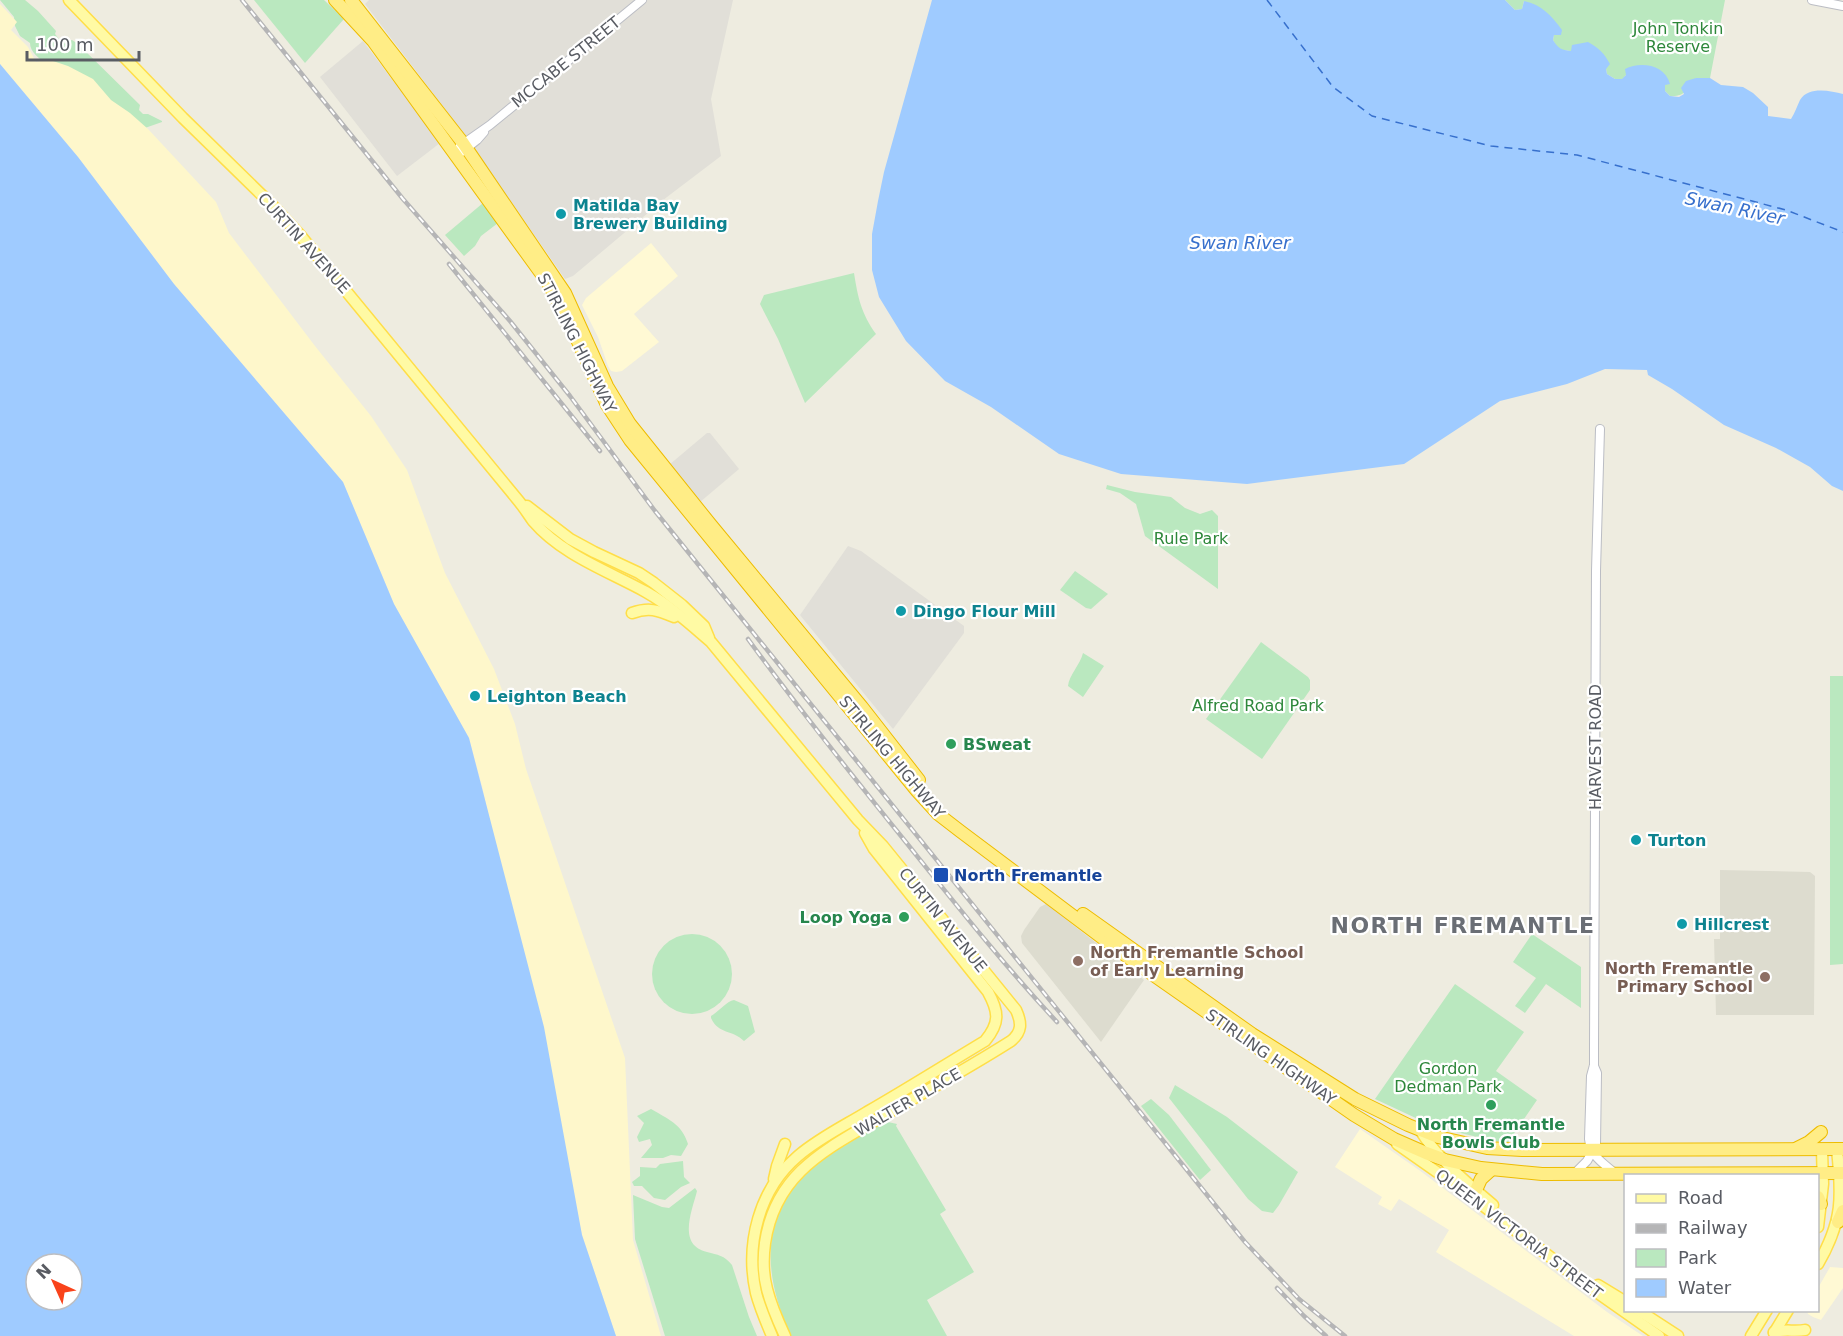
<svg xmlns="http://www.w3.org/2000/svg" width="1843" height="1336" viewBox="0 0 1843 1336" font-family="'DejaVu Sans',sans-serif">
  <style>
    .commercial { fill: #fff9d4 }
    .industrial { fill: #e1dfd8 }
    .education { fill: #dddccf }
    .green { fill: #bae8bf }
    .sand { fill: #fef7cb }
    .water { fill: #9fcbff; fill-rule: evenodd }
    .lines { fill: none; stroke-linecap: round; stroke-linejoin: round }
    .ferry { stroke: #3770cd; stroke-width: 1.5; stroke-dasharray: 8 6; stroke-linecap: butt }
    .minor-casing { stroke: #bbbdc4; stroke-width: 10 }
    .major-casing { stroke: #ffde48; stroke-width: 13 }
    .highway-casing { stroke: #eebc00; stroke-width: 14 }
    .minor { stroke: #fff; stroke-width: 8 }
    .major { stroke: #fffaa4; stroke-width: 10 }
    .highway { stroke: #ffed86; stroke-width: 12 }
    .rail-casing { stroke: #b5b5b6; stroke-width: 4.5 }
    .rail { stroke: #fff; stroke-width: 2; stroke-dasharray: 7; stroke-linecap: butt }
    .culture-dot { fill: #0f9aa8; stroke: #fff; stroke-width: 2 }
    .leisure-dot { fill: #2e9e5b; stroke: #fff; stroke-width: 2 }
    .transit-dot { fill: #1a4fb4; stroke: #fff; stroke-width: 2 }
    .education-dot { fill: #8d6e63; stroke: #fff; stroke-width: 2 }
    .labels { text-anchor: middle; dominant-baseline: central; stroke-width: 4.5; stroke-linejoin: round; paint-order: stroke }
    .park-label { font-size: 16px; fill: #2d873a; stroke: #fff }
    .street-label { font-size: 16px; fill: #595c63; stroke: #fff }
    .culture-label { font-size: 16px; font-weight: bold; fill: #0d838f; stroke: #fff; text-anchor: start }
    .leisure-label { font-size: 16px; font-weight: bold; fill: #27864d; stroke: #fff; text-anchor: start }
    .transit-label { font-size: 16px; font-weight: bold; fill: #164399; stroke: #fff; text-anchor: start }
    .education-label { font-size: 16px; font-weight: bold; fill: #785e54; stroke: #fff; text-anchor: start }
    .water-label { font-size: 18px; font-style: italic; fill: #3770cd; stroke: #fff }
    .district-label { font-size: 22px; font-weight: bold; letter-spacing: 1.5px; fill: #6a6e75; stroke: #fff }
  </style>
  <rect width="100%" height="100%" fill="#eeece0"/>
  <g class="commercial">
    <polygon points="651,243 678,276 634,314 659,342 622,371 616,372 611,371 608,366 598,337 582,305 586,298"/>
    <polygon points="1360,1129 1419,1170 1607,1312 1643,1336 1574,1336 1436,1252 1449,1230 1399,1199 1391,1211 1378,1204 1382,1197 1335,1167"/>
    <polygon points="1830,1267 1843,1268 1843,1288 1821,1320 1813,1317 1808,1314 1807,1311 1818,1310 1818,1288"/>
  </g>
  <g class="industrial">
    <polygon points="369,0 733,0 711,99 721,156 667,197 573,276 565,279 461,130 365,4"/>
    <polygon points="363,41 440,143 397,176 320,77"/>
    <polygon points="707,433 710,433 739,469 700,502 669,465"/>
    <polygon points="848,546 861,551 964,626 964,633 893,729 800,615"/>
  </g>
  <g class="education">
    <polygon points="1720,870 1810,872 1815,876 1814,1015 1716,1015 1714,939 1720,939"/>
    <polygon points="1046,904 1144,980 1101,1042 1022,943 1021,936 1024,930 1040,907"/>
  </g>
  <g class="green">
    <path d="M 0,0 L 25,0 L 38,11 L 56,31 L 55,34 L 63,44 L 72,40 L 78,44 L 140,105 L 139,110 L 143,114 L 148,114 L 162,121 L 162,122 L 145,128 L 46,64 C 39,58 30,52 30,43 L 20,36 L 15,26 L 14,17 Z"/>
    <polygon points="254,0 324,0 344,19 305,63"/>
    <path d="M 1505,0 L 1725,0 L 1710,78 L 1696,78 C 1688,89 1685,97 1670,96 L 1665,91 L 1665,85 L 1626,75 L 1622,80 L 1615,79 L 1607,74 L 1606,69 L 1571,51 L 1562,50 L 1556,46 L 1553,40 L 1554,35 L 1524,1 L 1522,9 L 1515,10 Z"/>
    <polygon points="483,203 498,223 481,236 475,246 464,256 445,235"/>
    <path d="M 854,273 C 858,298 861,313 876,334 L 805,403 L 778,339 L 760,304 L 764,295 Z"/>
    <polygon points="1107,485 1135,492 1171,497 1185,508 1200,514 1212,510 1218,516 1218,589 1145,536 1136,504 1120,493 1106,489"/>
    <polygon points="1075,571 1108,594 1091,609 1086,608 1060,590"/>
    <polygon points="1261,642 1308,677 1310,680 1310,690 1262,759 1206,719"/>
    <path d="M 1083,653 L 1104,666 L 1083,697 L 1068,686 C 1069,675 1080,665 1083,653 Z"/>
    <polygon points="1830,676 1843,676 1843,964 1830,965"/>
    <circle cx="692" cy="974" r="40"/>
    <polygon points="1532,934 1581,967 1581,1008 1546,984 1525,1013 1515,1006 1536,978 1513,962"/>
    <polygon points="1455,984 1524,1032 1496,1071 1537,1100 1507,1144 1435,1127 1375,1099"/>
    <path d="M 734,1000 L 748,1006 L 755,1032 L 744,1041 C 732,1029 719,1035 711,1018 L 711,1016 C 718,1012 727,1001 734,1000 Z"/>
    <polygon points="1175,1085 1227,1117 1298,1172 1279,1205 1273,1213 1262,1211 1248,1199 1169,1098"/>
    <polygon points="1151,1099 1169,1115 1211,1170 1200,1180 1141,1106"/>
    <path d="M 651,1109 C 668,1119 682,1124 688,1144 L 681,1156 L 671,1155 L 663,1158 L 641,1158 L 652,1145 L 650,1139 L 639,1142 L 637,1137 L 644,1123 L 637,1116 Z"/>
    <path d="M 888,1122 L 897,1124 L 896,1126 L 946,1210 L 940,1214 L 974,1272 L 927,1300 L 947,1336 L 791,1336 C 754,1256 765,1192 843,1145 C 857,1137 872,1125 888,1122 Z"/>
    <polygon points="683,1161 684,1177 690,1183 681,1187 665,1200 654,1198 642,1186 634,1186 632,1182 640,1176 640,1167 656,1168 660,1164"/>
    <path d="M 695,1188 L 697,1191 C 692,1211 677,1245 707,1252 C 718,1255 724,1255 732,1265 L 749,1317 L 757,1336 L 665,1336 L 635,1239 L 633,1195 L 662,1207 L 669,1208 Z"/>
  </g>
  <polygon class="sand" points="0,4 17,22 11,30 28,47 36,62 47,59 68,66 93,79 111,100 130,113 148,129 216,202 229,233 315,346 371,416 407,470 445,573 494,669 515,724 526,769 625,1058 633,1240 661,1336 616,1336 582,1235 482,786 469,738 394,604 343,482 174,284 78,157 0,64"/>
  <g class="water">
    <path d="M 932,0 L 1505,0 L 1515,10 L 1522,9 L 1524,1 C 1542,5 1551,15 1562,30 L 1561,35 L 1554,35 L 1553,40 C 1558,48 1561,50 1571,51 L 1572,45 L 1588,42 C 1599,48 1604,53 1610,64 L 1606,69 L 1607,74 L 1615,79 L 1622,79 L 1626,75 L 1625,69 C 1640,61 1665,64 1670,84 L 1665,85 L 1665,91 L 1670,96 L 1679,97 L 1684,94 L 1681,88 L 1686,81 L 1696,78 L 1710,78 L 1721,85 L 1743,87 L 1753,93 L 1768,107 L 1768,116 L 1791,119 C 1795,113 1797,106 1800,100 C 1809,86 1830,91 1843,94 L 1843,491 L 1832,486 L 1810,467 L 1776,448 L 1724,425 L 1672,389 L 1648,375 L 1647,370 L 1605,369 L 1567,384 L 1500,401 L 1404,464 L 1247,484 L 1121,474 L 1059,454 L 991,407 L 945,381 L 906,341 L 879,297 L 872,270 L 872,234 L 878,201 L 884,172 Z"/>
    <path d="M 0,64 L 78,157 L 174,284 L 343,482 L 394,604 L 469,738 L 544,1027 L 582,1235 L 616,1336 L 0,1336 ZM 36,1264 L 72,1264 L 72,1300 L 36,1300 Z"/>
  </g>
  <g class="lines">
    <polyline class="ferry" points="1267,0 1333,87 1372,116 1491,146 1577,155 1786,210 1843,232"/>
    <g class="minor-casing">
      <g id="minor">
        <polyline points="1812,0 1843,6"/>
        <polyline points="460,146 490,125 642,0"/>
        <polyline points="462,152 477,140 484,132"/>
        <path d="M 1600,429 L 1596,571 L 1594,1048 L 1594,1065 L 1591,1076 L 1589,1139 C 1591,1157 1603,1163 1616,1174"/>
        <polyline points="1573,1175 1587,1161 1596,1145 1597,1073 1594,1066"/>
      </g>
    </g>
    <g class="major-casing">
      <g id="major">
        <path d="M 69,0 L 183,118 L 272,205 L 300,235 L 517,499 C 523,506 528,514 533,521 C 562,555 608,571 646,592 C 669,605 690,624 711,642 L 858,820 L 883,846 L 1016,1010 C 1022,1023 1022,1032 1011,1041 C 967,1069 921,1094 876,1120 C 823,1151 775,1175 765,1243 C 763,1258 763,1274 767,1289 C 771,1305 778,1321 785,1336"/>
        <polyline points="527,506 570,539 594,552 639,573 654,583 682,605 704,626 709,638"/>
        <path d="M 632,613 C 649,607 657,610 674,617"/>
        <path d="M 1420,1130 C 1437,1158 1468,1184 1493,1205"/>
        <polyline points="1397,1144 1464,1191 1592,1289 1659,1336"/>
        <polyline points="774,1179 777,1166 785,1144"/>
        <polyline points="1818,1227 1823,1184 1822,1150"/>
        <path d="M 1818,1264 C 1843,1221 1842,1197 1837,1149"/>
        <polyline points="1598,1285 1626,1302"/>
        <polyline points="1638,1310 1678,1336"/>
        <path d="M 1774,1332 C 1785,1329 1795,1332 1805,1330"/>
        <polyline points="1774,1333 1788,1310"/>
        <path d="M 772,1336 C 766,1322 760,1308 756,1293 C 745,1244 759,1189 798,1156 C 819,1138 844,1126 867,1112 C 907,1089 945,1065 985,1041 C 1000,1023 999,1012 988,992 L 874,849 L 865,833"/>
        <polyline points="1751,1336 1767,1310"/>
      </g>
    </g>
    <g class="highway-casing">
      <g id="highway">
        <polyline points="335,0 373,41 548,283 564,311 607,405 630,440 917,791 938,814 960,831 1129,958 1354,1115 1394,1139 1426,1153 1445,1160 1481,1168 1542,1174 1843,1173"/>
        <polyline points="351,0 463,143 565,293 607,386 630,424 711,525 862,707 919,780"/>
        <polyline points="1083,914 1252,1034 1355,1099 1408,1125 1438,1137 1487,1148 1522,1150 1843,1149"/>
        <polyline points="1797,1148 1809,1142 1821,1132"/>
        <polyline points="1476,1190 1481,1179 1491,1170"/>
        <polyline points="1818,1197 1821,1204"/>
        <polyline points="1838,1222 1843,1211"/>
      </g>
    </g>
    <use href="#minor" class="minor"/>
    <use href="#major" class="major"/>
    <use href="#highway" class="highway"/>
    <g class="rail-casing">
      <g id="rail">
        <polyline points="242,0 403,199 510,321 570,396 655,511 1245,1242 1299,1299 1345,1336"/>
        <polyline points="449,264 600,451"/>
        <path d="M 748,639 C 798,708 851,774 905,841 C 954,902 1003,964 1057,1022"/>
        <polyline points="1277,1288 1304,1316 1326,1336"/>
      </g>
    </g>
    <use href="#rail" class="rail"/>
  </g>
  <g class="culture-dot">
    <circle cx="561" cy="214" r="6"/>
    <circle cx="901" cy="611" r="6"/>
    <circle cx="475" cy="696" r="6"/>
    <circle cx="1636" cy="840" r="6"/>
    <circle cx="1682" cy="924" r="6"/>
  </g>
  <g class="leisure-dot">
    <circle cx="951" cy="744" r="6"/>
    <circle cx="904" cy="917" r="6"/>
    <circle cx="1491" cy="1105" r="6"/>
  </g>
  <rect class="transit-dot" x="933" y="867" width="16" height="16" rx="3"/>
  <g class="education-dot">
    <circle cx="1078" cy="961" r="6"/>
    <circle cx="1765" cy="977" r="6"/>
  </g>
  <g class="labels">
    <g class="park-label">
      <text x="1678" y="28">John Tonkin<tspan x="1678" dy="18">Reserve</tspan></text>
      <text x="1191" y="538">Rule Park</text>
      <text x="1258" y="705">Alfred Road Park</text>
      <text x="1448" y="1068">Gordon<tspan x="1448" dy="18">Dedman Park</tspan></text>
    </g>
    <g class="street-label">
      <text transform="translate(566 62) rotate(-39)">MCCABE STREET</text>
      <text transform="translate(304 243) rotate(48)">CURTIN AVENUE</text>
      <text transform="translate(577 343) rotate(63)">STIRLING HIGHWAY</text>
      <text transform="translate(1595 747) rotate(-90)">HARVEST ROAD</text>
      <text transform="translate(892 757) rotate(50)">STIRLING HIGHWAY</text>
      <text transform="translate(943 920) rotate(51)">CURTIN AVENUE</text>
      <text transform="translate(1271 1057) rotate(35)">STIRLING HIGHWAY</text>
      <text transform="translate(908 1102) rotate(-30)">WALTER PLACE</text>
      <text transform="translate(1519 1234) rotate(37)">QUEEN VICTORIA STREET</text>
    </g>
    <g class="culture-label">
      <text x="573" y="205">Matilda Bay<tspan x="573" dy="18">Brewery Building</tspan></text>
      <text x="913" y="611">Dingo Flour Mill</text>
      <text x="487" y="696">Leighton Beach</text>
      <text x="1648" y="840">Turton</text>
      <text x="1694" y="924">Hillcrest</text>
    </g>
    <g class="leisure-label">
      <text x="963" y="744">BSweat</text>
      <text x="892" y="917" text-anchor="end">Loop Yoga</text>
      <text x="1491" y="1124" text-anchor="middle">North Fremantle<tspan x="1491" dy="18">Bowls Club</tspan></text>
    </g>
    <g class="transit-label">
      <text x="954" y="875">North Fremantle</text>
    </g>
    <g class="education-label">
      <text x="1090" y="952">North Fremantle School<tspan x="1090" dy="18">of Early Learning</tspan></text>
      <text x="1753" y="968" text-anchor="end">North Fremantle<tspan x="1753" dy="18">Primary School</tspan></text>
    </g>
    <g class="water-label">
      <text transform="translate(1735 208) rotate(12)">Swan River</text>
      <text x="1240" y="242">Swan River</text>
    </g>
    <g class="district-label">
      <text x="1463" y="925">NORTH FREMANTLE</text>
    </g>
  </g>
  <rect x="1624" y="1174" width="195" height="138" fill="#ffffff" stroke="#bdbec1" stroke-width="1.5"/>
  <rect x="1636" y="1194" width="30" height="9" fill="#fffaa4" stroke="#bdbec1" stroke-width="1.5"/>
  <text x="1678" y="1204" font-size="18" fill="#595c63">Road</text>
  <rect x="1636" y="1224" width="30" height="9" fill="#b5b5b6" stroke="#bdbec1" stroke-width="1.5"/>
  <text x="1678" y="1234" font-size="18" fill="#595c63">Railway</text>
  <rect x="1636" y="1249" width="30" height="18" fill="#bae8bf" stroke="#bdbec1" stroke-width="1.5"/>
  <text x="1678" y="1264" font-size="18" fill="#595c63">Park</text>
  <rect x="1636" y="1279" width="30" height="18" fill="#9fcbff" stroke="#bdbec1" stroke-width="1.5"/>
  <text x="1678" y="1294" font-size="18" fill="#595c63">Water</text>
  <g transform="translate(54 1282) rotate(315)"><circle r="28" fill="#ffffff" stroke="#bdbec1" stroke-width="1.5"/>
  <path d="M0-4.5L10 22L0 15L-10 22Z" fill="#f9431b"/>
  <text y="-9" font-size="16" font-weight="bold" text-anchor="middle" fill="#595c63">N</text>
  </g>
  <path d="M27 51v9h112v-9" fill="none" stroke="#595c63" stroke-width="3"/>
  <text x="36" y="51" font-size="18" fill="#595c63" stroke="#ffffff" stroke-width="4.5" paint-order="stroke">100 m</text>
</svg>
